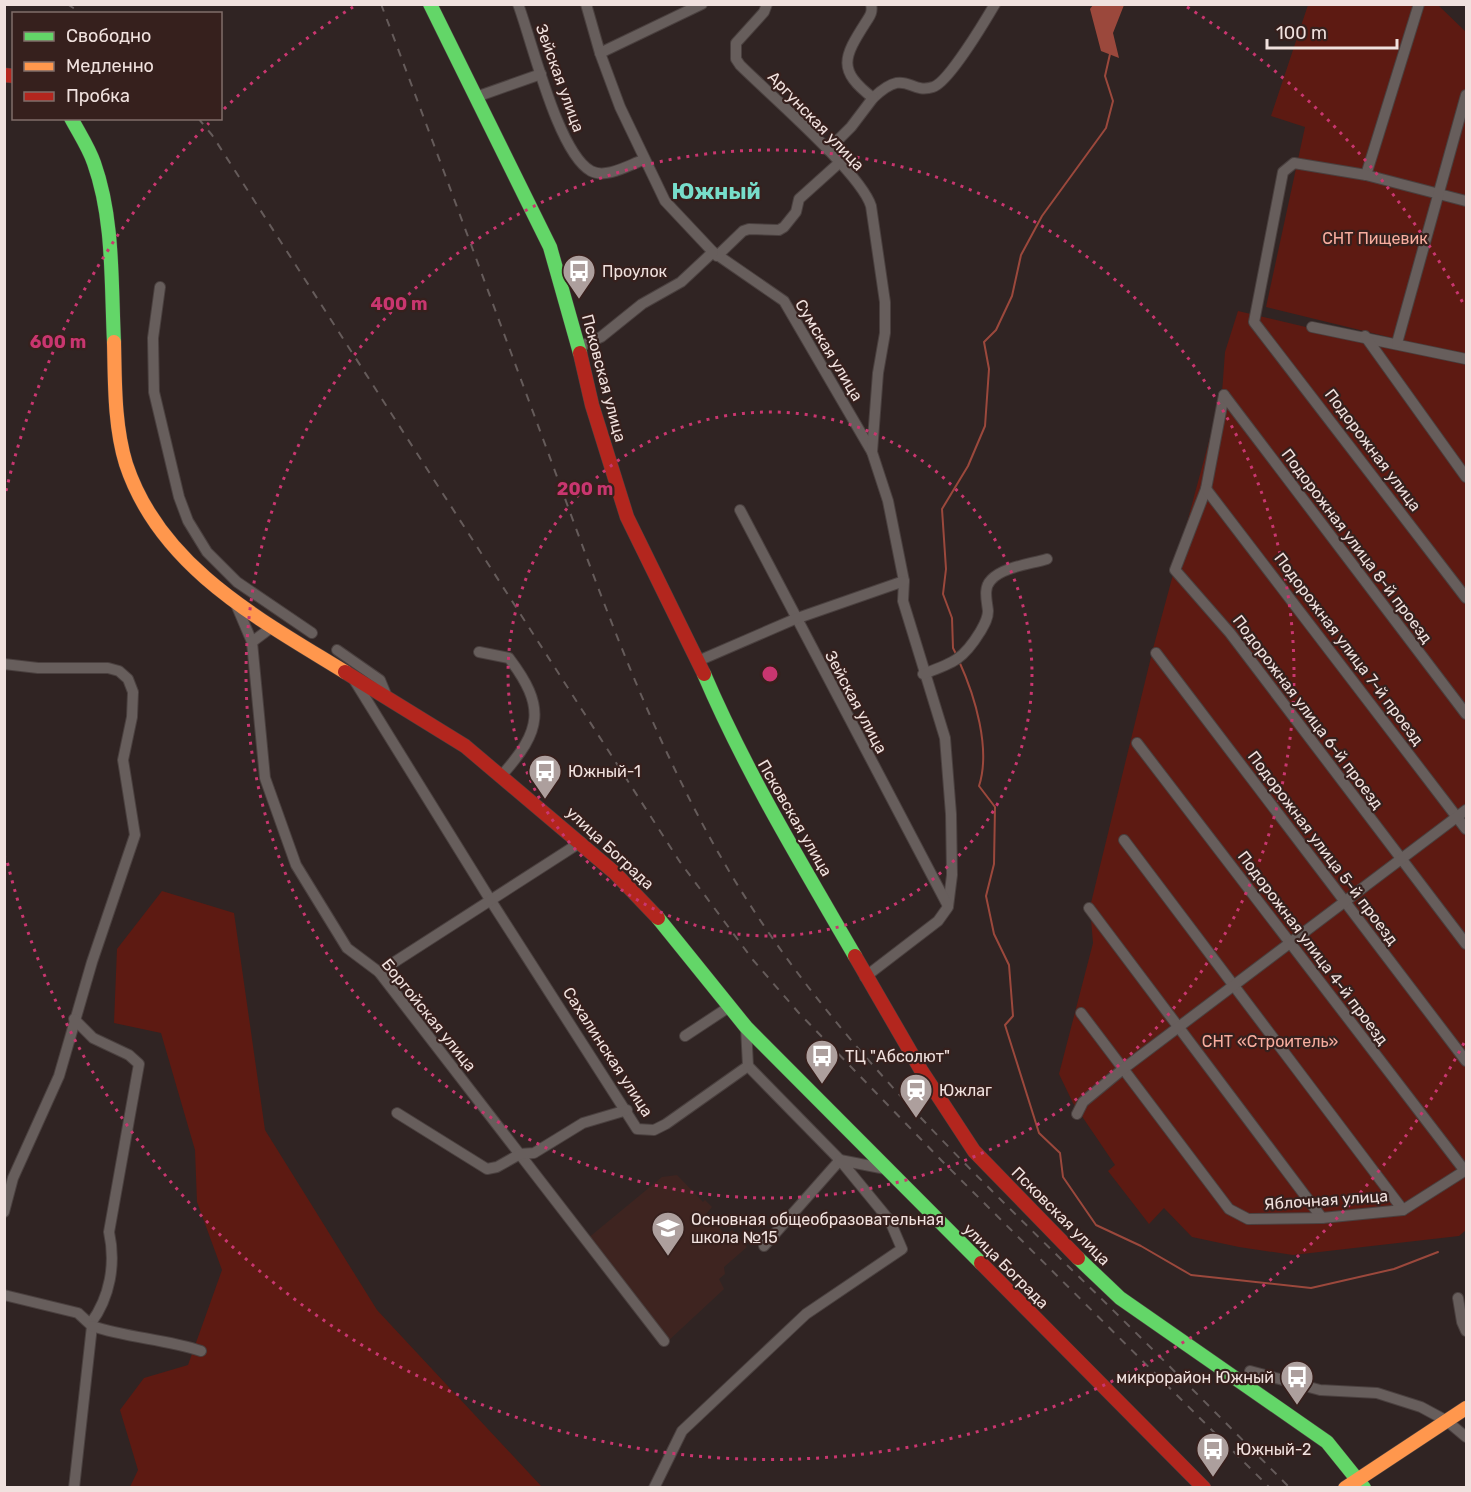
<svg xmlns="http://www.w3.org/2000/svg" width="1471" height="1492" viewBox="0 0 1471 1492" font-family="Rubik,sans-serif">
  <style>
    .built { fill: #3e2420 }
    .green { fill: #5d1a12 }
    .water { fill: #9b483c }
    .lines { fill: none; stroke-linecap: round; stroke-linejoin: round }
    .stream { stroke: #9b483c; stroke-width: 2 }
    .street-casing { stroke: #4a403f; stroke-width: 12 }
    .fast-casing { stroke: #4a403f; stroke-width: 15 }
    .slow-casing { stroke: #4a403f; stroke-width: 15 }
    .jam-casing { stroke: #4a403f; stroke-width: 15 }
    .street { stroke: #675e5c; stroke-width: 10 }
    .fast { stroke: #63d668; stroke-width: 14 }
    .slow { stroke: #ff974d; stroke-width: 14 }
    .jam { stroke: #b3261e; stroke-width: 14 }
    .rail { stroke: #655b5a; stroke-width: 2; stroke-dasharray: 8 8; stroke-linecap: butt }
    .ring { fill: none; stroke: #c9366f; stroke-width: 3; stroke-dasharray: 3 6 }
    .labels { text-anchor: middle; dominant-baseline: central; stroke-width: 4.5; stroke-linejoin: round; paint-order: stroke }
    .street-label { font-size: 16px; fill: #f0e1de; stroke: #36201d }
    .park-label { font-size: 16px; fill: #f8ad9f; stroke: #36201d }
    .poi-label { font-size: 16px; fill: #f0e1de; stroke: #36201d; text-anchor: start }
    .district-label { font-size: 22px; font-weight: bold; fill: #77ddca; stroke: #36201d }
    .centre { fill: #c9366f; stroke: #36201d; stroke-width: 3 }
    .ring-label { font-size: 18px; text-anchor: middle; font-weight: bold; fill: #c9366f; stroke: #36201d; stroke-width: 4.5; stroke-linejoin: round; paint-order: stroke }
  </style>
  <rect width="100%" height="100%" fill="#302423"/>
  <polygon class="built" points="677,1175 703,1202 705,1200 712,1207 706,1214 726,1235 732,1230 747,1247 724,1267 725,1274 719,1279 724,1289 667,1342 587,1239 662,1177"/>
  <g class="green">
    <polygon points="1308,5 1438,5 1466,32 1466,356 1266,307 1305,127 1271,116"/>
    <polygon points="1238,311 1466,365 1466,1230 1459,1236 1293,1255 1239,1247 1192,1237 1164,1208 1149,1224 1108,1171 1115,1165 1073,1103 1059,1074 1093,943 1090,907 1154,645 1222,393 1225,352"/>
    <polygon points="162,891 234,913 265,1130 377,1310 542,1487 130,1487 138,1470 120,1410 144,1378 188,1365 222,1270 197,1202 195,1150 161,1033 114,1023 117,949"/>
  </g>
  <polygon class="water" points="1093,5 1124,5 1113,33 1119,58 1101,51 1090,9"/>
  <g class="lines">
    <g class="stream">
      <polyline points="957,656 953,648 952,618 943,594 946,569 942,509 968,466 985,426 989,369 984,342 996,330 1012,296 1021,255 1042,216 1106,128 1113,101 1105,76 1110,54"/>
      <path d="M 959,661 C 975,696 991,749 979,786 L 995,807 L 994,864 L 986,896 L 994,934 L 1009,965 L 1013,1016 L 1005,1025 L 1039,1133 L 1060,1153 L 1063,1177 L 1096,1225 L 1141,1246 L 1191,1275 L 1311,1288 L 1394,1269 L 1438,1252"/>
    </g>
    <g class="street-casing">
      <g id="street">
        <path d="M 518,4 C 532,41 558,153 591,171 C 606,179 629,165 643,160"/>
        <polyline points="586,4 600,53 620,107 665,201 713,252 784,301 872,452 888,501 904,581 903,601 945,738 951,814 952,875 948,907 938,921 865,977"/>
        <path d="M 767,4 L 764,12 L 736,43 L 736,59 L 740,65 C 768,93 861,173 871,206 L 885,302 L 885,333 L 878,373 L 872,452"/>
        <path d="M 871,4 C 873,12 870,16 866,22 C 843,58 837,70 873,98 C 907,66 908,95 933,87 C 948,83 985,21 995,4"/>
        <polyline points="600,53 702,4"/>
        <polyline points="476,97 541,74"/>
        <polyline points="828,150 851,127 873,98"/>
        <polyline points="1366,175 1419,4"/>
        <polyline points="1466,201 1366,175 1294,163 1283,172 1254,322 1466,598"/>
        <polyline points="717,256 743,231 749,229 779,230 784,227 796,212 799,199 839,163"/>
        <polyline points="160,287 153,338 154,392 179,497 188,521 207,552 237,582 312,633"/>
        <polyline points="1312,327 1466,359"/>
        <polyline points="1365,336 1466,477"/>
        <polyline points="1397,343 1466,95"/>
        <polyline points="579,347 601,337 642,304 681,282 713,252"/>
        <polyline points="1224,395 1206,489 1175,570 1230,633 1466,944"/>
        <polyline points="1224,395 1466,714"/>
        <polyline points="1206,489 1466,829"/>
        <polyline points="740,510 948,906"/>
        <polyline points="235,602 252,642 265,778 296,865 347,948 379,972 664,1341"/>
        <polyline points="252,642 272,627"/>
        <polyline points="337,650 380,680 387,697"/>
        <path d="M 479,652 L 509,658 C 546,707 542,730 502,775"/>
        <polyline points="1156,653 1466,1061"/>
        <polyline points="698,661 795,619 904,581"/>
        <polyline points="4,664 38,668 108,668 119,671 128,679 133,692 132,717 123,760 135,835 92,962 59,1076 13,1178 4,1212"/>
        <path d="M 923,674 C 953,663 963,660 980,632 C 984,625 988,619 988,611 C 987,601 983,588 991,580 C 1002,567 1031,564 1047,559"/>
        <polyline points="353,678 491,901 637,1129 654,1130 666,1124 748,1066 840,1160 764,1246"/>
        <polyline points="1137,743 1465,1171"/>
        <polyline points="1124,840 1403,1210"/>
        <polyline points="1089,908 1322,1218"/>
        <polyline points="379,972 581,842"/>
        <polyline points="1081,1013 1229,1209 1248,1219 1322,1218 1403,1210 1466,1170"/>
        <path d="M 74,1019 L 93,1038 L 129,1055 L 139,1064 L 109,1232 C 116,1264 110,1297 91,1323"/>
        <polyline points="746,1027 748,1066"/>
        <polyline points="685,1036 729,1007"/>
        <polyline points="397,1113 487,1169 497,1167 520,1154 534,1153 583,1123 627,1110"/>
        <polyline points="1077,1114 1083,1102 1123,1069 1466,810"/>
        <polyline points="4,1295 78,1313 92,1326 74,1488"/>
        <polyline points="1458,1298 1462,1322 1466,1331"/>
        <path d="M 92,1326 C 128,1338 165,1339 201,1351"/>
        <polyline points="1250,1371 1320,1390 1377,1393 1421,1407 1447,1421 1466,1437"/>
        <polyline points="654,1488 682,1431 806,1314 902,1249 890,1221 840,1160 886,1169"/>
      </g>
    </g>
    <g class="fast-casing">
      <g id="fast">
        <polyline points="430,4 550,247 580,353"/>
        <path d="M 71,118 C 79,133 89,148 94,163 C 114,219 111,283 114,342"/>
        <path d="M 704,674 C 746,772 801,863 855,956"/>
        <polyline points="658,918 746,1027 981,1263"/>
        <polyline points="1078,1258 1120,1298 1327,1442 1364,1488"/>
      </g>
    </g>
    <g class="slow-casing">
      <g id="slow">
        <path d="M 114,342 C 115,381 114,425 126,464 C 160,567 259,619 345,672"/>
        <polyline points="1345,1488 1466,1408"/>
      </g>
    </g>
    <g class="jam-casing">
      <g id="jam">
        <polyline points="4,75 14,76"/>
        <polyline points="580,353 592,405 627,517 704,674"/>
        <polyline points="345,672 465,746 615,873 658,918"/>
        <polyline points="855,956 921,1070 974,1151 1078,1258"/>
        <polyline points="981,1263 1204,1488"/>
      </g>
    </g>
    <use href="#street" class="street"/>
    <use href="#fast" class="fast"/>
    <use href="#slow" class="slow"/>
    <use href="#jam" class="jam"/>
    <g class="rail">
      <polyline points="67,4 83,14"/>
      <path d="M 381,4 C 439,157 495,310 552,463 C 603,602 653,743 729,871 C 821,1025 943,1143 1070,1268 C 1144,1340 1217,1414 1290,1488"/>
      <polyline points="198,118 212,135 680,862 753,960 798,1012 941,1160 1270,1488"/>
    </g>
  </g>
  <g class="ring">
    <circle cx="770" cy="674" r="262"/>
    <circle cx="770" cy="674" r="524"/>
    <path d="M1464 1043A786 786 0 0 1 6 857M6 491A786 786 0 0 1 209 123M224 109A786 786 0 0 1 353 7M1187 7A786 786 0 0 1 1464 305"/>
  </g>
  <defs>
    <g id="bus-pin" transform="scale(1.725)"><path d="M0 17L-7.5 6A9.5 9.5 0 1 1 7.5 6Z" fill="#ad9f9d" stroke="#36201d"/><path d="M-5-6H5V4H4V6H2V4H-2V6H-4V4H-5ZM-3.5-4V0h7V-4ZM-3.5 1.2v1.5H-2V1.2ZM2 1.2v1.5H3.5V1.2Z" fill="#fff"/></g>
    <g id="station-pin" transform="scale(1.725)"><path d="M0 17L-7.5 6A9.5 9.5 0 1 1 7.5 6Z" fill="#ad9f9d" stroke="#36201d"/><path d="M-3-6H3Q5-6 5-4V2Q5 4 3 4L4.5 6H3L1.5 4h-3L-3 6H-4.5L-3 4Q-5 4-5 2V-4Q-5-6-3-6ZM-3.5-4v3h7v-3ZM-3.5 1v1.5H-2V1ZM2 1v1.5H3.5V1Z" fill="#fff"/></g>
    <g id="school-pin" transform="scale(1.725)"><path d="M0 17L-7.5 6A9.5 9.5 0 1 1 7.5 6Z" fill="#ad9f9d" stroke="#36201d"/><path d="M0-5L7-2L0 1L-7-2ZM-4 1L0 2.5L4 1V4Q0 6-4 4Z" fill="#fff"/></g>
  </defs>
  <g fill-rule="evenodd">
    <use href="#bus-pin" x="579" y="271"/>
    <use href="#bus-pin" x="545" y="771"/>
    <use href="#bus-pin" x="822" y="1056"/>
    <use href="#station-pin" x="916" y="1090"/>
    <use href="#school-pin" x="668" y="1228"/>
    <use href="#bus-pin" x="1297" y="1377"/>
    <use href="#bus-pin" x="1213" y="1449"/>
  </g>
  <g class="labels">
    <g class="street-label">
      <text transform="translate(560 78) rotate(70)">Зейская улица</text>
      <text transform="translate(816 121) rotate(46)">Аргунская улица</text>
      <text transform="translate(829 350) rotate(59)">Сумская улица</text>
      <text transform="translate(604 378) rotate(75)">Псковская улица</text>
      <text transform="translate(1373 450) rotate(53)">Подорожная улица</text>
      <text transform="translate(1357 546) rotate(53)">Подорожная улица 8-й проезд</text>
      <text transform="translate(1349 649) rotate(53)">Подорожная улица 7-й проезд</text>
      <text transform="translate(856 702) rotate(62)">Зейская улица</text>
      <text transform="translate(1308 712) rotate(53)">Подорожная улица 6-й проезд</text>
      <text transform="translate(795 818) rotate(60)">Псковская улица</text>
      <text transform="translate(610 848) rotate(43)">улица Бограда</text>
      <text transform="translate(1323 848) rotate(53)">Подорожная улица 5-й проезд</text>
      <text transform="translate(1313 948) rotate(53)">Подорожная улица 4-й проезд</text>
      <text transform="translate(429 1015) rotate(51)">Боргойская улица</text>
      <text transform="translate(608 1052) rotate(57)">Сахалинская улица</text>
      <text transform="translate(1326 1200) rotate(-4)">Яблочная улица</text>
      <text transform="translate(1061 1216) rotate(45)">Псковская улица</text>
      <text transform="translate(1006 1266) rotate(45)">улица Бограда</text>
    </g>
    <g class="park-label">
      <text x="1375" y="238">СНТ Пищевик</text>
      <text x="1270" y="1041">СНТ «Строитель»</text>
    </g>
    <g class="poi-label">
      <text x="602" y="271">Проулок</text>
      <text x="568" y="771">Южный-1</text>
      <text x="845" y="1056">ТЦ "Абсолют"</text>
      <text x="939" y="1090">Южлаг</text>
      <text x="691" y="1219">Основная общеобразовательная<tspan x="691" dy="18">школа №15</tspan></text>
      <text x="1274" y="1377" text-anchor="end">микрорайон Южный</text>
      <text x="1236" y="1449">Южный-2</text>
    </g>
    <g class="district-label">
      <text x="716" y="191">Южный</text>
    </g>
  </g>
  <circle cx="770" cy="674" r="9" class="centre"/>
  <g class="ring-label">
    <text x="399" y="310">400 m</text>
    <text x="58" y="348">600 m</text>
    <text x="585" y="495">200 m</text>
  </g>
  <rect width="1471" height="1492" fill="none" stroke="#f0e1de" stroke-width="12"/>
  <rect x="12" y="12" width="210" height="108" fill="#36201d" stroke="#806d6a" stroke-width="1.5"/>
  <rect x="24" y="32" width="30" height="9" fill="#63d668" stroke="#806d6a" stroke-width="1.5"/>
  <text x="66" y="42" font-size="18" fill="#f0e1de">Свободно</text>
  <rect x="24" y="62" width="30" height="9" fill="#ff974d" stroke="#806d6a" stroke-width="1.5"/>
  <text x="66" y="72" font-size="18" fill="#f0e1de">Медленно</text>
  <rect x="24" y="92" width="30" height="9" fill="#b3261e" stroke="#806d6a" stroke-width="1.5"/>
  <text x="66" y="102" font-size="18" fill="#f0e1de">Пробка</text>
  <path d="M1267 39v9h130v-9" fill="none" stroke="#f0e1de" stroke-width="3"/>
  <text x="1276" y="39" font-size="18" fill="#f0e1de" stroke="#36201d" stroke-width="4.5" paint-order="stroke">100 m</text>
</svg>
